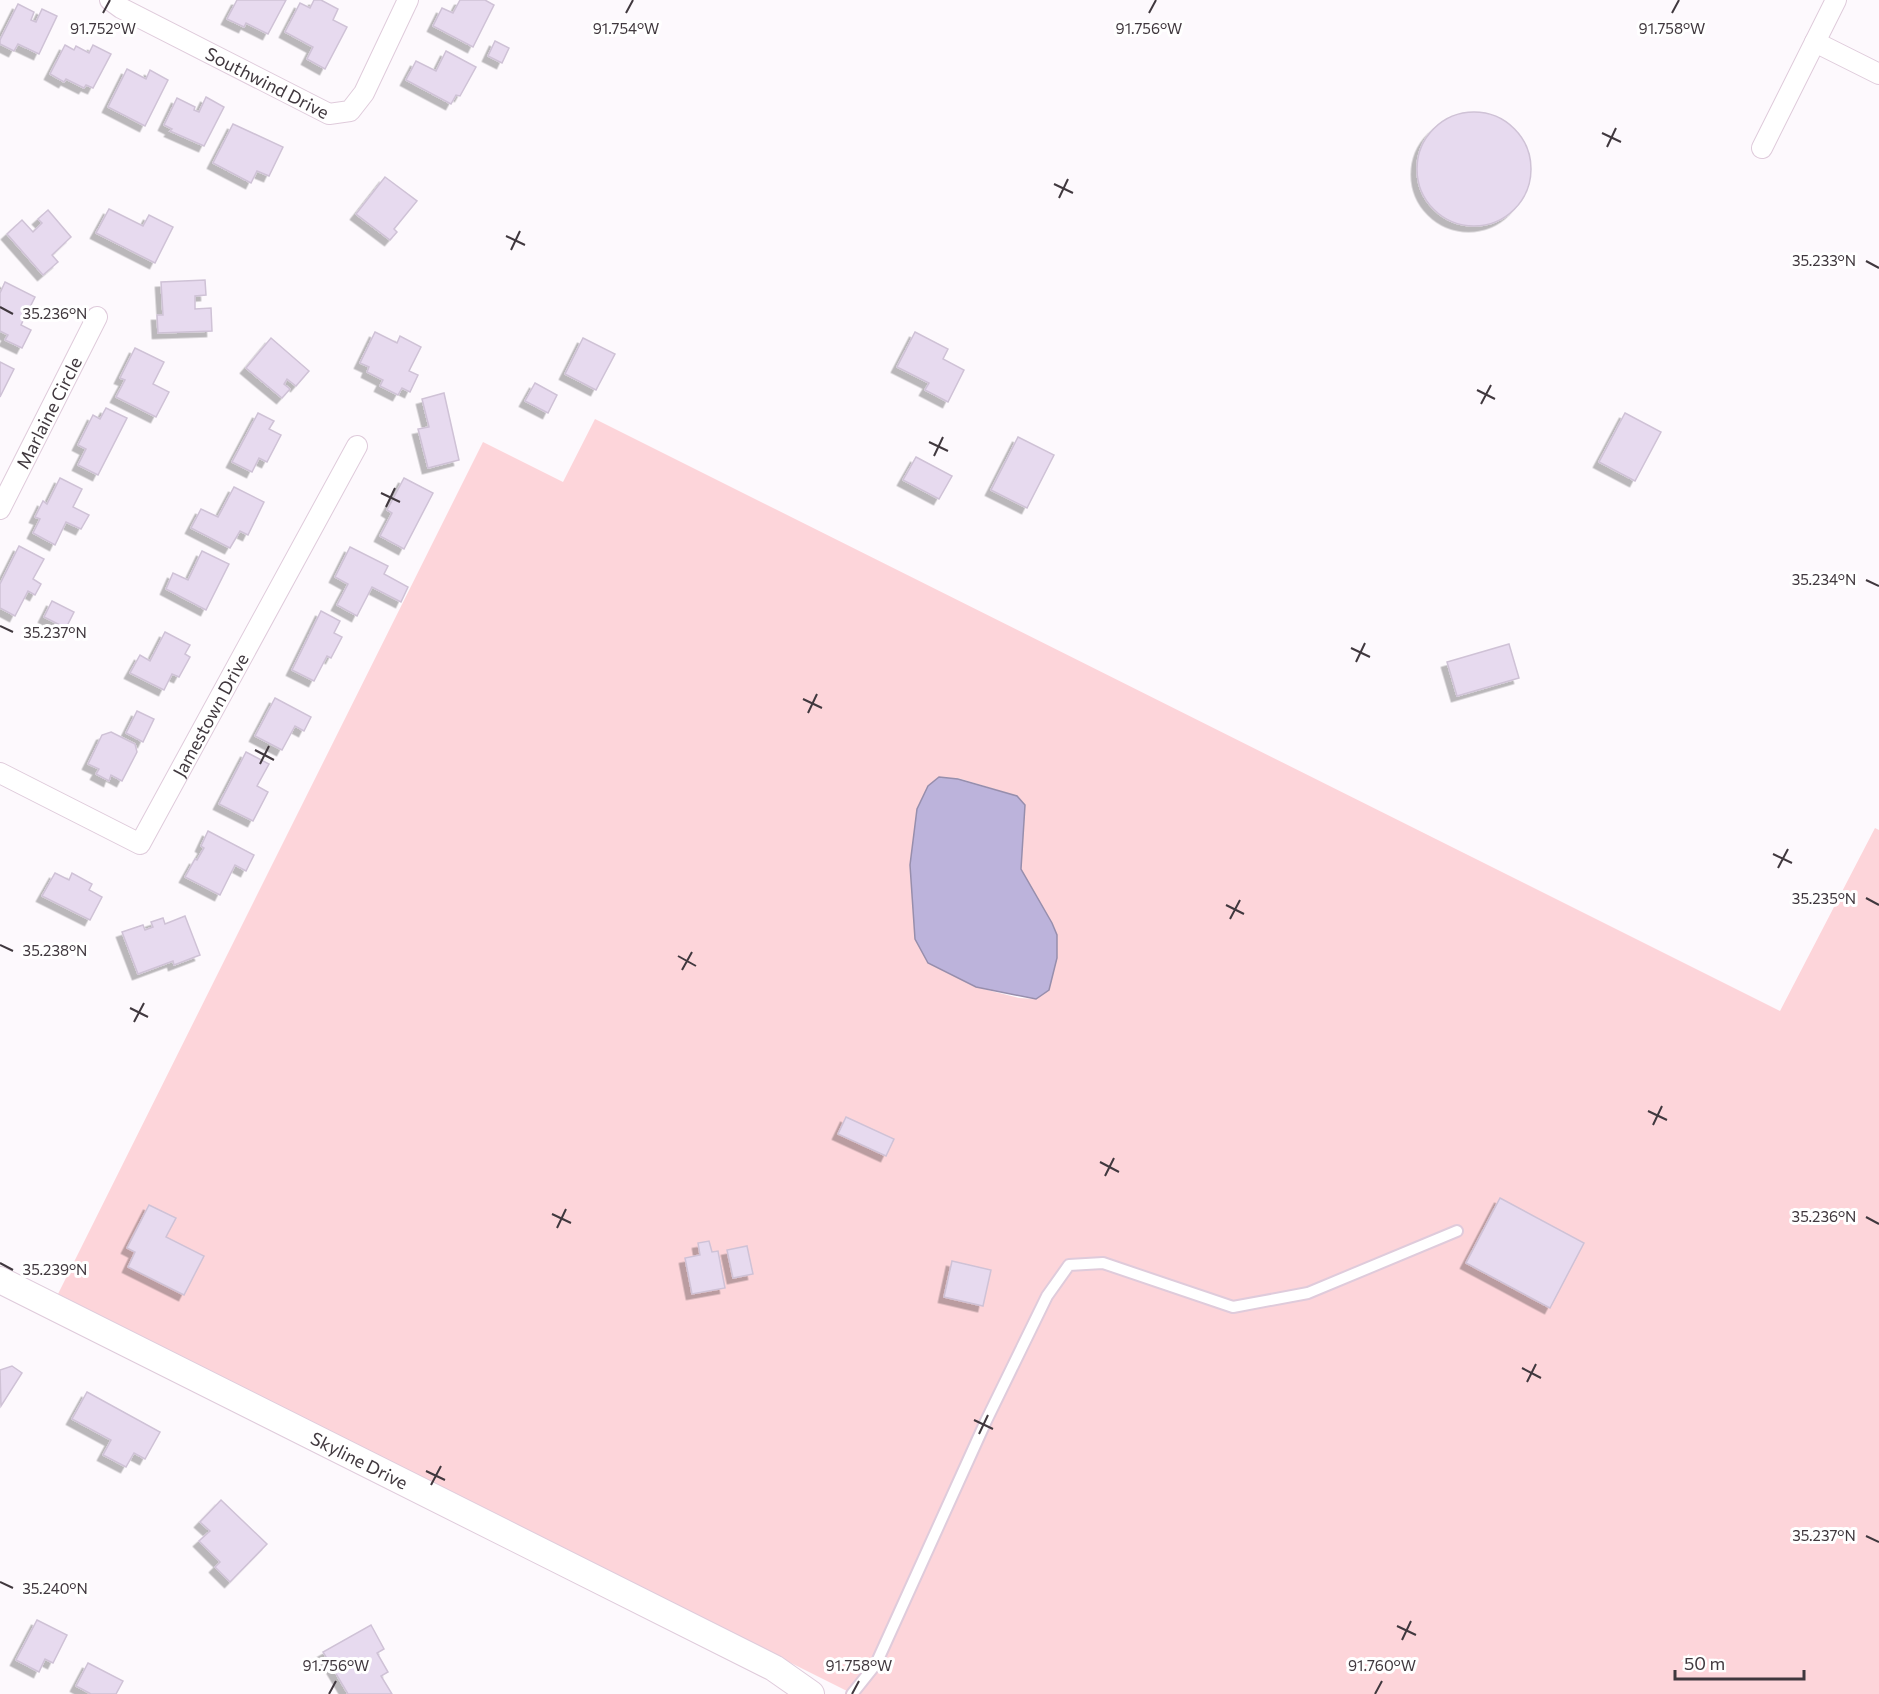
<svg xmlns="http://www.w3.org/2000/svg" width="1879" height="1694" viewBox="0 0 1879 1694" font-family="Commissioner,sans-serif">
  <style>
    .green { fill: #fdd5da; fill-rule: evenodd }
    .water { fill: #bcb3db; stroke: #978eac; stroke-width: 1.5 }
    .building { fill: #e7daef; stroke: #cfc2d6; stroke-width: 1.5; filter: url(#shadow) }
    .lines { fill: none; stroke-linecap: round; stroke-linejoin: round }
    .service-casing { stroke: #dfcbdb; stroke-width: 14 }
    .minor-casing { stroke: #dfcbdb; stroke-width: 22 }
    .tertiary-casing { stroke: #dfcbdb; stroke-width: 28 }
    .service { stroke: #fff; stroke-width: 10 }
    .minor { stroke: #fff; stroke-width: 20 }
    .tertiary { stroke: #fff; stroke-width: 26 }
    .ticks { fill: none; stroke: #40383e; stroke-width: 2 }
    .labels { text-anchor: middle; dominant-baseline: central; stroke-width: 6; stroke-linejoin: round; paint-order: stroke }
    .street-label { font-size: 18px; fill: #40383e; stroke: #fff }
    .ticks-label { font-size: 15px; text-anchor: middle; fill: #40383e; stroke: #fff; stroke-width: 6; stroke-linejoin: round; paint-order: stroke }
  </style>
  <defs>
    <filter id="shadow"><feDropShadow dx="-5.5" dy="5.5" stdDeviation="0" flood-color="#0004"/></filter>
  </defs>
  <rect width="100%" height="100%" fill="#fdf9fd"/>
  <path class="green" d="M 595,419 L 1780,1011 L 1875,828 L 1879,830 L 1879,1694 L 853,1694 L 57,1296 L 483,442 L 563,482 ZM 958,778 L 1017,796 L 1025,805 L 1021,869 L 1052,923 L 1057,935 L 1036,999 L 1019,998 L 976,987 Z"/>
  <polygon class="water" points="939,777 958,779 1017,796 1025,805 1021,869 1052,923 1057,935 1057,958 1049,990 1036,999 976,987 928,963 915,939 910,865 917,809 928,786"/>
  <g class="building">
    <polygon points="237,0 286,0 268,34 246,23 244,27 227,19"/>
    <polygon points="314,0 321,0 338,9 333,20 347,27 325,69 307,59 313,47 285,32 300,3 310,8"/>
    <polygon points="460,0 485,0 494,5 473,47 433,26 442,8 453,13"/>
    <polygon points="18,4 34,12 31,20 36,22 42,9 57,16 39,54 18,44 14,51 0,44 0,40"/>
    <polygon points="495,41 509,48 502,63 488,56"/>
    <polygon points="65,45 74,50 76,46 89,53 93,45 111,54 93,88 86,85 84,88 66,79 64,82 50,74"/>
    <polygon points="446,51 476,67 460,96 456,95 451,104 406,80 416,61 436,71"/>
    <polygon points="127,69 146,79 150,70 168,80 145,126 108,107"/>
    <polygon points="206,97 224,107 204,146 170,131 172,129 164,125 177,98 195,107 194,110 199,112"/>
    <circle cx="1474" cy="169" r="57"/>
    <polygon points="233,124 283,147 269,176 257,171 251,183 213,163"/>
    <polygon points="385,177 417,201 394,229 397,232 390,240 356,214"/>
    <polygon points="109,209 143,226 149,215 173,227 155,263 96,233"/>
    <polygon points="48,210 71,237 52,255 58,262 43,275 7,234 22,220 33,232 42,223 38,219"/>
    <polygon points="205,280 206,295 195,296 195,309 211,308 212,331 158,333 157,315 163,315 161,282"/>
    <polygon points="5,282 35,297 21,325 31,330 22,348 5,340 8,335 0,331 0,293"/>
    <polygon points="375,332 397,343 400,336 421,347 409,371 418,375 410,392 402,388 398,395 380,386 383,380 367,372 369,367 360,363"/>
    <polygon points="915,332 948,349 943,359 964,370 948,402 925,390 929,383 897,367"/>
    <polygon points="271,338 309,371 296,386 287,379 284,384 290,389 282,398 246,368"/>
    <polygon points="583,338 615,354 596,390 565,374"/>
    <polygon points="135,348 164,362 153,384 169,392 156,417 116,397 125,380 120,378"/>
    <polygon points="0,362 14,369 0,397"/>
    <polygon points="535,383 557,395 548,413 525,401"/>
    <polygon points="444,393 459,460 428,468 418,429 429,427 422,399"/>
    <polygon points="106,408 127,418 98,475 78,465 86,449 78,445 93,415 100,419"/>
    <polygon points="258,413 274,421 269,429 281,435 267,462 259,458 252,472 232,462"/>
    <polygon points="1625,413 1661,432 1635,481 1599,462"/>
    <polygon points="1018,437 1054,455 1027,508 991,490"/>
    <polygon points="916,457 952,476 939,499 903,480"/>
    <polygon points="60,478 82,489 73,507 89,515 81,529 66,522 55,545 33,533 40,519 35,517 43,501 47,504"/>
    <polygon points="404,478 433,493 404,549 380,536 392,513 387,510"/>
    <polygon points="234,487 264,502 248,535 240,531 230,548 191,528 201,509 218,517"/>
    <polygon points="19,546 44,559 33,579 41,584 35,595 28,591 15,616 0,608 0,584"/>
    <polygon points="350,547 388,566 384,574 408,587 401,602 372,587 357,616 337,605 348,584 335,577"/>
    <polygon points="202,551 229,564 206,610 166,589 173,573 188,580"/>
    <polygon points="52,601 74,612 66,628 44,617"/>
    <polygon points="321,611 340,621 334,633 342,637 331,658 327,656 314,681 292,670"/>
    <polygon points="165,632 190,645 185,654 190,657 179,677 172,674 164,690 130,673 140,655 150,661"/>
    <polygon points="1509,644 1519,678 1457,696 1447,662"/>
    <polygon points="275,698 311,717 304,731 295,726 282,750 255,736"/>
    <polygon points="137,711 154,719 143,742 126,733"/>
    <polygon points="111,732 135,744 137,752 122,781 111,775 109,781 96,774 99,769 88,764 102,735"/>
    <polygon points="246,752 269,764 257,786 268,792 253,821 219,804"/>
    <polygon points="208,831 254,855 246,871 235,865 220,895 185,877 195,859 197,860 204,848 201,846"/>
    <polygon points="55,873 69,880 72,873 92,884 89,890 102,897 90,920 42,896"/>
    <polygon points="185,916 200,955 174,965 173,961 138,974 122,932 143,925 145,930 153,927 151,922 163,918 165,924"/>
    <polygon points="846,1117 894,1139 886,1156 838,1134"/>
    <polygon points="1500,1198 1584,1243 1550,1308 1466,1263"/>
    <polygon points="149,1205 176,1218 166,1237 204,1256 184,1295 128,1267 135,1252 127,1248"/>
    <polygon points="709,1241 712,1252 718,1251 725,1288 692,1294 685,1258 700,1255 698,1243"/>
    <polygon points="747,1246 753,1274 733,1278 727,1250"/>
    <polygon points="952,1261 991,1270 983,1306 944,1297"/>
    <polygon points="12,1366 22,1373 1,1406 0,1370"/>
    <polygon points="87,1392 160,1432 145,1459 134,1453 126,1467 103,1455 111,1440 72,1419"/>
    <polygon points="221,1500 267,1544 230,1582 215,1567 220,1562 199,1541 210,1531 200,1522"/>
    <polygon points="37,1620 67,1635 53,1663 45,1659 39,1672 16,1660"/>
    <polygon points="371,1625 384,1649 377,1653 388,1672 381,1676 392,1694 348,1694 323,1652"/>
    <polygon points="88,1663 123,1681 116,1694 91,1694 76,1686"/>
  </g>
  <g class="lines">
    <g class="service-casing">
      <polyline id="service" points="852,1694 876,1664 986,1421 1047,1296 1069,1265 1103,1263 1233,1307 1308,1293 1457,1231"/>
    </g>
    <g class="minor-casing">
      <g id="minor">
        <path id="s1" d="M 110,0 L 121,8 L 329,114 L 350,111 L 364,93 L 408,0"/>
        <polyline points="1815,42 1879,74"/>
        <polyline points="1762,148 1836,0"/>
        <path id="s2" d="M 0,509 L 97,317"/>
        <path id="s3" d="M 0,773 L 140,844 L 357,446"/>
      </g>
    </g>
    <g class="tertiary-casing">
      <g id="tertiary">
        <path id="s4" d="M 0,1280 L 774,1668 L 811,1694"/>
      </g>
    </g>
    <use href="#service" class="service"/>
    <use href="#minor" class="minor"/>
    <use href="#tertiary" class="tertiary"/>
  </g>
  <path class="ticks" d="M 103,13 L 110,0M 626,13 L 633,0M 1149,13 L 1156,0M 1672,13 L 1679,0M 1602,133 L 1621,142M 1607,147 L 1616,128M 1054,184 L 1073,193M 1059,198 L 1068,179M 506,236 L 525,245M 511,250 L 520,231M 1866,261 L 1879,268M 0,307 L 13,314M 1477,390 L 1495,399M 1481,404 L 1491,385M 929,442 L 948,451M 934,456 L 943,437M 381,493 L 400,502M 386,507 L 395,488M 1866,580 L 1879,586M 0,626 L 13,632M 1351,648 L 1370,657M 1356,662 L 1365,643M 803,699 L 822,708M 808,713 L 817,694M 255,750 L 274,760M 260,764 L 269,746M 1773,854 L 1792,863M 1778,868 L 1788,849M 1866,898 L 1879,905M 1226,905 L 1244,914M 1230,919 L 1240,900M 0,945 L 13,951M 678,956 L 696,966M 682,970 L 692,952M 130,1008 L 148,1017M 134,1022 L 144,1003M 1648,1111 L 1667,1120M 1653,1125 L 1662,1106M 1100,1162 L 1119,1172M 1105,1176 L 1114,1158M 552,1214 L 571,1223M 1866,1217 L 1879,1224M 557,1228 L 566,1209M 0,1263 L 13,1270M 1522,1368 L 1541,1378M 1527,1382 L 1536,1364M 974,1420 L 993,1429M 979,1434 L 988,1415M 426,1471 L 445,1480M 431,1485 L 441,1466M 1866,1536 L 1879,1542M 0,1582 L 13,1588M 1397,1626 L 1416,1635M 1402,1640 L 1411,1621M 329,1694 L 336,1681M 852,1694 L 859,1681M 1375,1694 L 1382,1681"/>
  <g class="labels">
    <g class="street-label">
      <text stroke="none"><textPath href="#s1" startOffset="178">Southwind Drive</textPath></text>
      <text stroke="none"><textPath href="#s2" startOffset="108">Marlaine Circle</textPath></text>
      <text stroke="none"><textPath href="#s3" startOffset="304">Jamestown Drive</textPath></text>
      <text stroke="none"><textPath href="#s4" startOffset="402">Skyline Drive</textPath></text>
    </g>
  </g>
  <g class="ticks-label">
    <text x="103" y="34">91.752°W</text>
    <text x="626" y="34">91.754°W</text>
    <text x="1149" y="34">91.756°W</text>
    <text x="1672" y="34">91.758°W</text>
    <text x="1824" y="266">35.233°N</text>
    <text x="55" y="319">35.236°N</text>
    <text x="1824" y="585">35.234°N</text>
    <text x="55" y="638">35.237°N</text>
    <text x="1824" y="904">35.235°N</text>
    <text x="55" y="956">35.238°N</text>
    <text x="1824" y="1222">35.236°N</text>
    <text x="55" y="1275">35.239°N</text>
    <text x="1824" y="1541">35.237°N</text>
    <text x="55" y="1594">35.240°N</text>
    <text x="336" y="1671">91.756°W</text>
    <text x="859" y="1671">91.758°W</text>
    <text x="1382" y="1671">91.760°W</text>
  </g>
  <path d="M1675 1670v9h129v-9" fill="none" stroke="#40383e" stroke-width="3"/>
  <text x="1684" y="1670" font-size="18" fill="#40383e" stroke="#ffffff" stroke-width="4.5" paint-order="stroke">50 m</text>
</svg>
